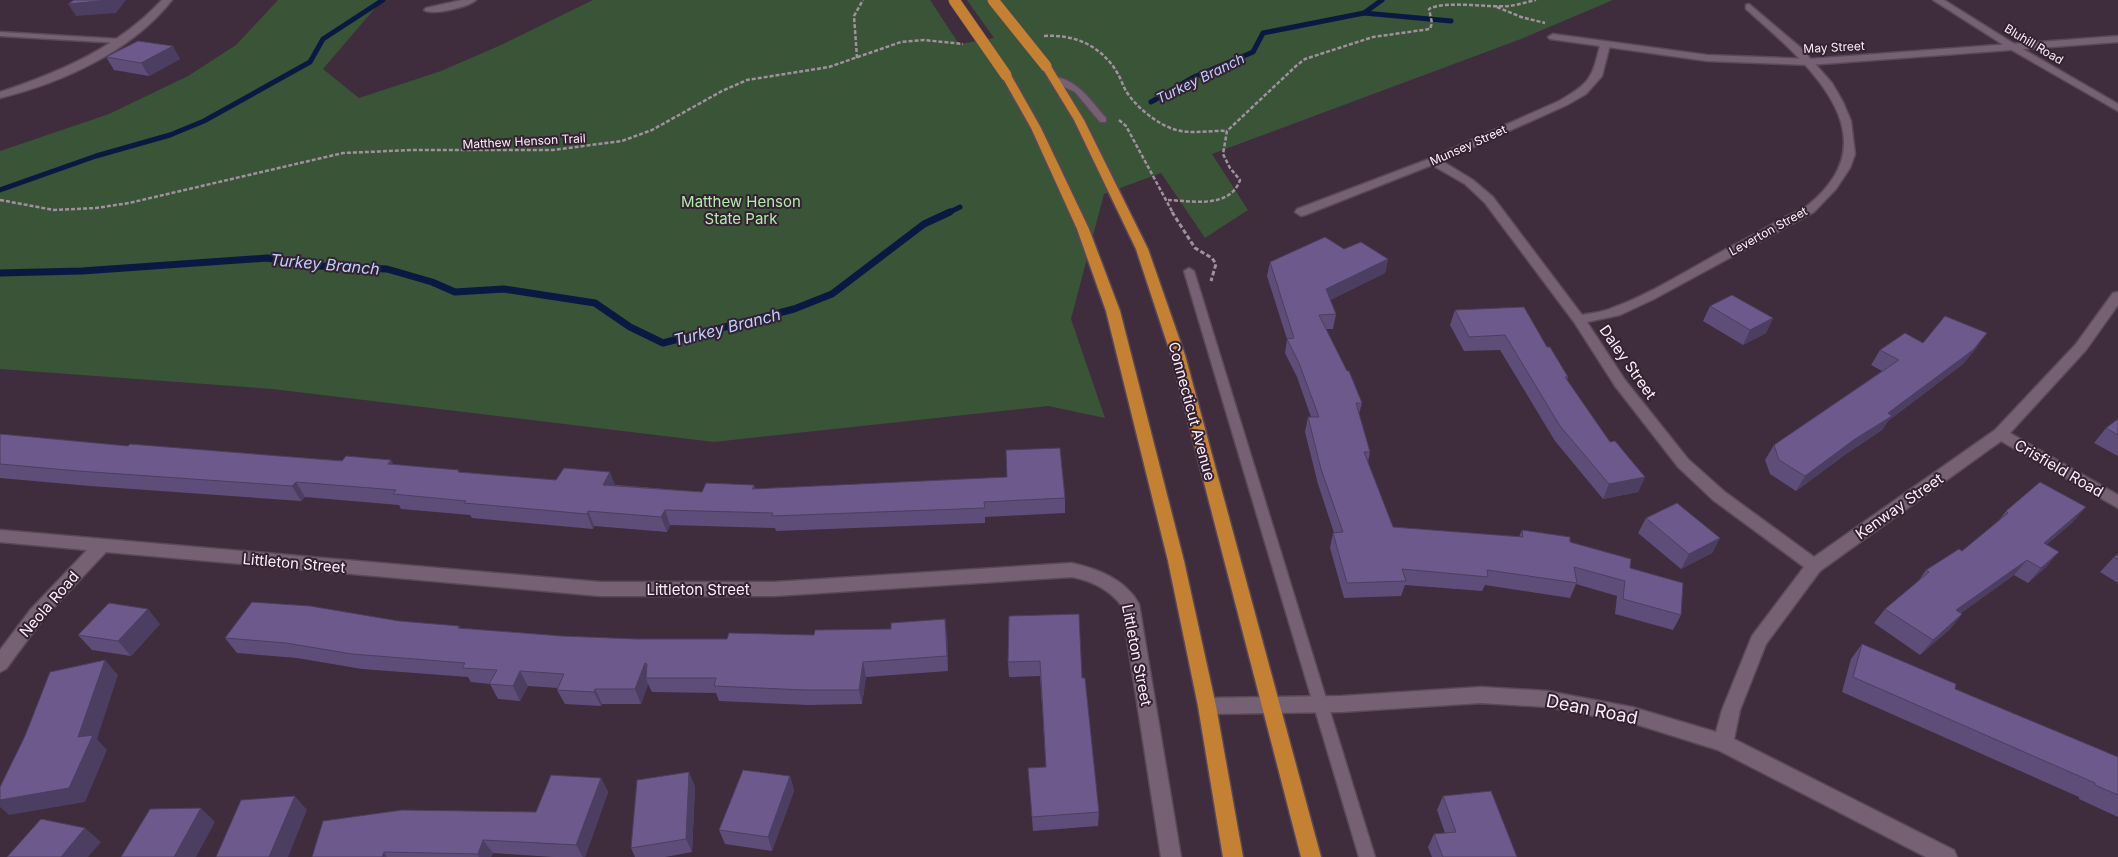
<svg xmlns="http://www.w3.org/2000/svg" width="2118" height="857" viewBox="0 0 2118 857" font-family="Inter,sans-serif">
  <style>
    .green { fill: #395436 }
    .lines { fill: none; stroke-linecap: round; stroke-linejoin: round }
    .stream-far1 { stroke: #081942; stroke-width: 5 }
    .stream { stroke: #081942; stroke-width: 7 }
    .lane-casing { stroke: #594957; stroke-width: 3 }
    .street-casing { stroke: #594957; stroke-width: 3 }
    .secondary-casing { stroke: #594957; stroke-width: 3 }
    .primary-casing { stroke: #594957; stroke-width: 3 }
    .path-far1 { stroke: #a1919f; stroke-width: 2.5; stroke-dasharray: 4 2; stroke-linecap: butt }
    .path { stroke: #a1919f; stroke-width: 3; stroke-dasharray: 4.5 2.5; stroke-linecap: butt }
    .lane { fill: #766174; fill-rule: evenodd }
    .street { fill: #766174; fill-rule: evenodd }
    .secondary { fill: #766174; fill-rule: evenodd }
    .primary { fill: #c48033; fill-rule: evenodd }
    .primary-bridge-casing { stroke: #594957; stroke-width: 12; stroke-linecap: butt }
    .primary-bridge { stroke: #c48033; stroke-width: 11 }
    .wall { fill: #5e4d78 }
    .shaded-wall { fill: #4c3e61 }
    .building { fill: #6d598b; stroke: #4c3e61 }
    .labels { text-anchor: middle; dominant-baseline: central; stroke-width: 4; stroke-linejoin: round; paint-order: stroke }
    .far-street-label { font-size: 12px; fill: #fceffa; stroke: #342233 }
    .far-water-label { font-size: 14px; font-style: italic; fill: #bad0fd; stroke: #342233 }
    .park-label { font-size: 15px; fill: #b0eea9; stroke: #342233 }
    .street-label { font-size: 15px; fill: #fceffa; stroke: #342233 }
    .water-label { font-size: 16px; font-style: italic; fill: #bad0fd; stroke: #342233 }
    .near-street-label { font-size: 18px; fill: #fceffa; stroke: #342233 }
  </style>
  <rect width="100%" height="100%" fill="#3f2c3d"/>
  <polygon class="green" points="278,0 382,0 323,69 359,98 441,71 501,45 593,0 930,0 959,44 994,38 967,0 1613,0 1521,39 1212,154 1248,210 1205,238 1161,173 1104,194 1071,319 1105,418 1048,406 714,442 272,389 0,369 0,151 109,114 188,76 236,45"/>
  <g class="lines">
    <g class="stream-far1">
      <polyline points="1364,13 1451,21"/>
      <polyline points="1151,102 1194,77 1253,52 1263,33 1364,13 1382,0"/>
      <polyline points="0,190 96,156 170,135 204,121 310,62 323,39 383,0"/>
      <polyline points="948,213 960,207"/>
    </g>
    <polyline class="stream" points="0,273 82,271 267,258 318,266 387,269 432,282 455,292 504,289 595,303 630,327 663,343 794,309 832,294 924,224 950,212"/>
    <g class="lane-casing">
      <g id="lane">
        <polygon points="0,32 119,39 123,41 119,43 0,36"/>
        <path d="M 1051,77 C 1074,75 1093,103 1106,118 L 1106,122 L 1100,122 L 1075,92 L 1051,81 Z"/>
        <polygon points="1189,268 1194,271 1375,857 1359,857 1184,271"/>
      </g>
    </g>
    <g class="street-casing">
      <g id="street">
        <path d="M 162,0 L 172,0 C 132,51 62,83 0,98 L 0,92 C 61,72 118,47 162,0 Z"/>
        <path d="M 462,0 L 476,0 C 468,7 433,16 424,10 L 426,8 Z"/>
        <polygon points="1933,0 1944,0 2016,45 2118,104 2118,111 2010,49"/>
        <path d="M 1749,4 L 1801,48 L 1832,83 L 1843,102 L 1851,121 L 1855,154 L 1850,168 L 1836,189 L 1814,212 L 1654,299 L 1620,315 L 1587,322 L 1625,380 L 1688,459 L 1725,492 L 1814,557 L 1995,430 L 2076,344 L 2113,293 L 2118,292 L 2118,305 L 2086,350 L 2010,433 L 2118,495 L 2118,508 L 2001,441 L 1820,571 L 1766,644 L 1740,710 L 1734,739 L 1954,850 L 1957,857 L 1926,857 L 1718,750 L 1632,723 L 1547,707 L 1481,703 L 1341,712 L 1207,714 L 1200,712 L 1198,706 L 1200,700 L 1207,698 L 1341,696 L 1481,687 L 1547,691 L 1632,707 L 1716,732 L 1722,710 L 1752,636 L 1804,567 L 1713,500 L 1678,467 L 1615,386 L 1574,322 L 1485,203 L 1465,184 L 1432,165 L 1305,215 L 1301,216 L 1295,212 L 1297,209 L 1429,159 L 1559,101 C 1590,83 1592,79 1600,45 L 1602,43 L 1608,43 L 1610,45 L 1602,76 L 1586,94 L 1567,105 L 1442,161 L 1473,180 L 1493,197 L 1582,315 C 1592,313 1603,312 1612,308 C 1653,293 1691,268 1730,247 C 1748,238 1766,228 1783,218 C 1791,214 1800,211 1807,206 C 1897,135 1802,59 1746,9 L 1746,5 Z"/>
        <path d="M 0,530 L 600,582 L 774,582 L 1072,563 C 1098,569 1125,579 1139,604 L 1181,857 L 1161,857 L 1122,606 C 1109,589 1092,581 1072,577 L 774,596 L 600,596 L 106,552 L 43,619 L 6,669 L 0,672 L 0,650 L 31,609 L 87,550 L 0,542 Z"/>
      </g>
    </g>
    <g class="secondary-casing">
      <polygon id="secondary" points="1553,34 1707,55 1809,59 2118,36 2118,42 1809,65 1707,61 1550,39 1548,37"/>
    </g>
    <g class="primary-casing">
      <g id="primary">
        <polygon points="1046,63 1051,66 1084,120 1148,249 1185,355 1321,857 1301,857 1171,355 1136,249 1074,120 1041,66"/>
        <polygon points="1006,72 1011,75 1041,128 1089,229 1120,311 1184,561 1216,706 1243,857 1223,857 1198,706 1168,561 1106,311 1077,229 1031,128 1001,75"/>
      </g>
    </g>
    <g class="path-far1">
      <polyline points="1497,7 1521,17 1545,23"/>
      <path d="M 1044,36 C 1075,34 1102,46 1118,74 C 1121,79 1123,86 1126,91 C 1136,107 1156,123 1173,129 C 1190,135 1210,130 1227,131"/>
      <polyline points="857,58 854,16 863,0"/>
      <polyline points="1119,120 1126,126 1173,213"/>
      <polyline points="0,200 54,210 96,208 129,203 343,153 413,150 553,150 622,141 652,130 722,91 747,80 829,67 901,42 924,40 963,44"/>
      <path d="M 1168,200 C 1192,201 1230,209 1240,180 L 1230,168 L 1223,154 L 1227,131 L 1296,66 L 1305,59 L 1373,37 L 1430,29 L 1432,23 L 1429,9 C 1445,0 1488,8 1509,6 C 1518,5 1527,2 1536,0"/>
    </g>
    <polyline class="path" points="1172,212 1195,248 1212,258 1216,264 1211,281"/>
    <use href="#lane" class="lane"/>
    <use href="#street" class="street"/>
    <use href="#secondary" class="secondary"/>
    <use href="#primary" class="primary"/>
    <g class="primary-bridge-casing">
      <g id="primary-bridge">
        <polyline points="954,0 1006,75"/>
        <polyline points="993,0 1046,66"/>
      </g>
    </g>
    <use href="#primary-bridge" class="primary-bridge"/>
  </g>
  <g class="wall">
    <polygon points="106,57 180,59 149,76 114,70"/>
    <polygon points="1344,249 1388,259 1385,273 1330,300 1336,314 1333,329 1326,329 1362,403 1359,414 1370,452 1368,462 1393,527 1519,537 1522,530 1570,542 1630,568 1681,615 1673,630 1615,614 1617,596 1576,584 1570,598 1485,585 1482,591 1405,585 1401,596 1344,598 1330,548 1333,533 1334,533 1318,484 1305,432 1308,417 1311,417 1297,377 1285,353 1287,339 1267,276 1270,262"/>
    <polygon points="1710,306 1773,318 1766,333 1743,345 1703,321"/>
    <polygon points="1455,310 1547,347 1568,377 1567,380 1610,442 1645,477 1638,492 1603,499 1555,441 1500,350 1464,351 1450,325"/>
    <polygon points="1923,343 1977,347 1963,364 1888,421 1882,430 1846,454 1796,491 1770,474 1765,460 1774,445 1882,371 1871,365 1880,350"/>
    <polygon points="2118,419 2118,456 2094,443 2106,428"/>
    <polygon points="0,434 128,446 393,464 460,472 702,492 754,485 755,489 1065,498 1065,513 985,517 985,523 776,531 775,528 670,525 667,532 594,526 593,529 472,518 470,515 401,509 399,505 305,497 301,501 90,486 0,478"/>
    <polygon points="2006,511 2073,522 2046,545 2046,567 2028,583 2014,575 1961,613 1962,614 1950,629 1920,655 1874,623 1885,609 1917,583 1926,570 1962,551 1997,523"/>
    <polygon points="1646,518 1720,538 1712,553 1681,569 1638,533"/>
    <polygon points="2118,554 2118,583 2100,572 2114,557"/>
    <polygon points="1009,616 1082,678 1099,812 1098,826 1033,831 1028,768 1046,767 1040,676 1009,677 1008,662"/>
    <polygon points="399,621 459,626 460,628 562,636 636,639 727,639 814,635 947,634 948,671 866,677 862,704 808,705 719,701 716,693 652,692 648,684 641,704 602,704 601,706 565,704 557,690 558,688 528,686 520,701 498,699 490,684 471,682 468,677 362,669 297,658 237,653 225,638"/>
    <polygon points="160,624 131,656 92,650 78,635"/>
    <polygon points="1862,644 1955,689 2118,757 2118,817 2079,799 2079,797 1842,692 1851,659"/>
    <polygon points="790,776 794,791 772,851 725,844 719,830"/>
    <polygon points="601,778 608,792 585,857 553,857 493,853 491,857 312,857 536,812"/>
    <polygon points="695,786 692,852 665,857 635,857 631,848"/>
    <polygon points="1443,796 1517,857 1432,857 1428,847 1434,834 1445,833 1437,810"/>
  </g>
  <g class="shaded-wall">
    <polygon points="109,0 126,0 116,13 76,16 68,4"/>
    <polygon points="173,46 180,59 149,76 141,63"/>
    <polygon points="1388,259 1385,273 1323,303 1326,289"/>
    <polygon points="1773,318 1766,333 1743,345 1750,330"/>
    <polygon points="1987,333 1977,347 1963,364 1888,421 1882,430 1846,454 1796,491 1805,476 1888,413"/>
    <polygon points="391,460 399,475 388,464"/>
    <polygon points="610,472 616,487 603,485"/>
    <polygon points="1645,477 1638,492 1603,499 1609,484"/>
    <polygon points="296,482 305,497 301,501 292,486"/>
    <polygon points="2086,507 2073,522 2031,558 2044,543"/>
    <polygon points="665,510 670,525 667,532 661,517"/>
    <polygon points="588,511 594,526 593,529 587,514"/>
    <polygon points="1720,538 1712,553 1681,569 1689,554"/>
    <polygon points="2059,552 2046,567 2028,583 2041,568"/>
    <polygon points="2027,560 2014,575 1944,625 1956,610"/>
    <polygon points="148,609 160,624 131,656 118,641"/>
    <polygon points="1962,614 1950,629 1920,655 1933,640"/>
    <polygon points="945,619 947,634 948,671 947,656"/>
    <polygon points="105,660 118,675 97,739 107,750 85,802 9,815 0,807 0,800 78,737"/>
    <polygon points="863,662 866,677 862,704 859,690"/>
    <polygon points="645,663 650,678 646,678 648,684 641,704 635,689"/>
    <polygon points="520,671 528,686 520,701 513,686"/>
    <polygon points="595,689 602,704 601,706 594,692"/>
    <polygon points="689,772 695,786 692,852 686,839"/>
    <polygon points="790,776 794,791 772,851 768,837"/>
    <polygon points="601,778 608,792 585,857 583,857 576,845"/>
    <polygon points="295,796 307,810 288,857 269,857"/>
    <polygon points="201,808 215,822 196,857 174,857"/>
    <polygon points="85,828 101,842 88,857 61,857"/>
    <polygon points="483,840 493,853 491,857 479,857 478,854"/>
    <polygon points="384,852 387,857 382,857"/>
  </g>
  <g class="building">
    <polygon points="74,0 109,0 68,4"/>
    <polygon points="138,41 173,46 141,63 106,57"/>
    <polygon points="1325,237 1344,249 1361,242 1388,259 1326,289 1336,314 1319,315 1347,371 1349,371 1362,403 1356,403 1370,452 1364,452 1393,527 1523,537 1522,530 1570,537 1570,542 1631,559 1630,568 1683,583 1681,615 1623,599 1625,581 1574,567 1577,583 1487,570 1488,577 1402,569 1406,581 1347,583 1333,533 1343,532 1321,469 1308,417 1319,417 1299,363 1287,339 1294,338 1270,262"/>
    <polygon points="1732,295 1773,318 1750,330 1710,306"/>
    <polygon points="1524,307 1547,347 1550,347 1568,377 1565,377 1610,442 1615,441 1645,477 1609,484 1560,426 1505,335 1469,337 1455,310"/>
    <polygon points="1945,316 1987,333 1973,350 1888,413 1892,416 1855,439 1805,476 1779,460 1774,445 1899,360 1880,350 1905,333 1923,343"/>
    <polygon points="2118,419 2118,435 2106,428"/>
    <polygon points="0,434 128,446 130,444 342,461 346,456 391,460 388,464 459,470 458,472 556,480 564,468 610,472 603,485 702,492 706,483 754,485 752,489 1007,477 1006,450 1060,448 1065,498 984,502 985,508 772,516 773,513 665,510 661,517 588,511 587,514 464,503 466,501 393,494 396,490 296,482 292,486 78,471 0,464"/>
    <polygon points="2040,482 2086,507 2044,543 2059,552 2041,568 2027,560 1956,610 1962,614 1933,640 1885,609 1929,572 1926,570 1959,549 1962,551 2008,513 2006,511"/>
    <polygon points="1677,503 1720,538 1689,554 1646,518"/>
    <polygon points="2118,554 2118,560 2114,557"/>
    <polygon points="252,602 310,606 399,621 459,626 458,628 562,636 636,639 727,639 729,633 814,635 815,630 891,629 891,623 945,619 947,656 863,662 859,690 805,690 714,686 716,678 646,678 647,664 645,663 635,689 595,689 594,692 557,690 564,674 520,671 513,686 489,684 497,670 462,668 465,663 352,654 286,643 225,638"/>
    <polygon points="109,603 148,609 118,641 78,635"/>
    <polygon points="1079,614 1082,678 1085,678 1099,812 1032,817 1028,768 1046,767 1040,661 1008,662 1009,616"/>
    <polygon points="1862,644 1956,684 1955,689 2118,757 2118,795 2095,785 2095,783 1853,677"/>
    <polygon points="105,660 78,737 93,735 69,788 0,800 0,787 25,736 50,672"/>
    <polygon points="743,770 790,776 768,837 719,830"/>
    <polygon points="689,772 686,839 631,848 637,780"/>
    <polygon points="551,775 601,778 576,845 483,840 478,854 384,852 382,857 312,857 323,821 402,810 536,812"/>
    <polygon points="1491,791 1517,857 1443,857 1434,834 1456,832 1443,796"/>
    <polygon points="295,796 269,857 216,857 241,800"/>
    <polygon points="201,808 174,857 121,857 150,809"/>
    <polygon points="41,819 85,828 61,857 7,857"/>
  </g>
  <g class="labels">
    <g class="far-street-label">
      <text transform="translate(2034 44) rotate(31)">Bluhill Road</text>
      <text transform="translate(1834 47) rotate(-3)">May Street</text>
      <text transform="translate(524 141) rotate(-3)">Matthew Henson Trail</text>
      <text transform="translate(1468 145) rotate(-24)">Munsey Street</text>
      <text transform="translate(1768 231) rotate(-29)">Leverton Street</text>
    </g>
    <g class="far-water-label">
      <text transform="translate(1200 78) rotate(-26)">Turkey Branch</text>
    </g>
    <g class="park-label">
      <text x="741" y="201">Matthew Henson<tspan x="741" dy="17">State Park</tspan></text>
    </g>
    <g class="street-label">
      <text transform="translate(1628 362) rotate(55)">Daley Street</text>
      <text transform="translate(1192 411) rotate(75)">Connecticut Avenue</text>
      <text transform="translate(2059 468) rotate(30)">Crisfield Road</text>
      <text transform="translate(1899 506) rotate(-35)">Kenway Street</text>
      <text transform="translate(294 563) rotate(5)">Littleton Street</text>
      <text x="698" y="589">Littleton Street</text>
      <text transform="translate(49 604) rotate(-49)">Neola Road</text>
      <text transform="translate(1137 655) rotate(79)">Littleton Street</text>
    </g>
    <g class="water-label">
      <text transform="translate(325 264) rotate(5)">Turkey Branch</text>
      <text transform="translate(727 327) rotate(-14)">Turkey Branch</text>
    </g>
    <g class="near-street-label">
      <text transform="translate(1592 709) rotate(11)">Dean Road</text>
    </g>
  </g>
</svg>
